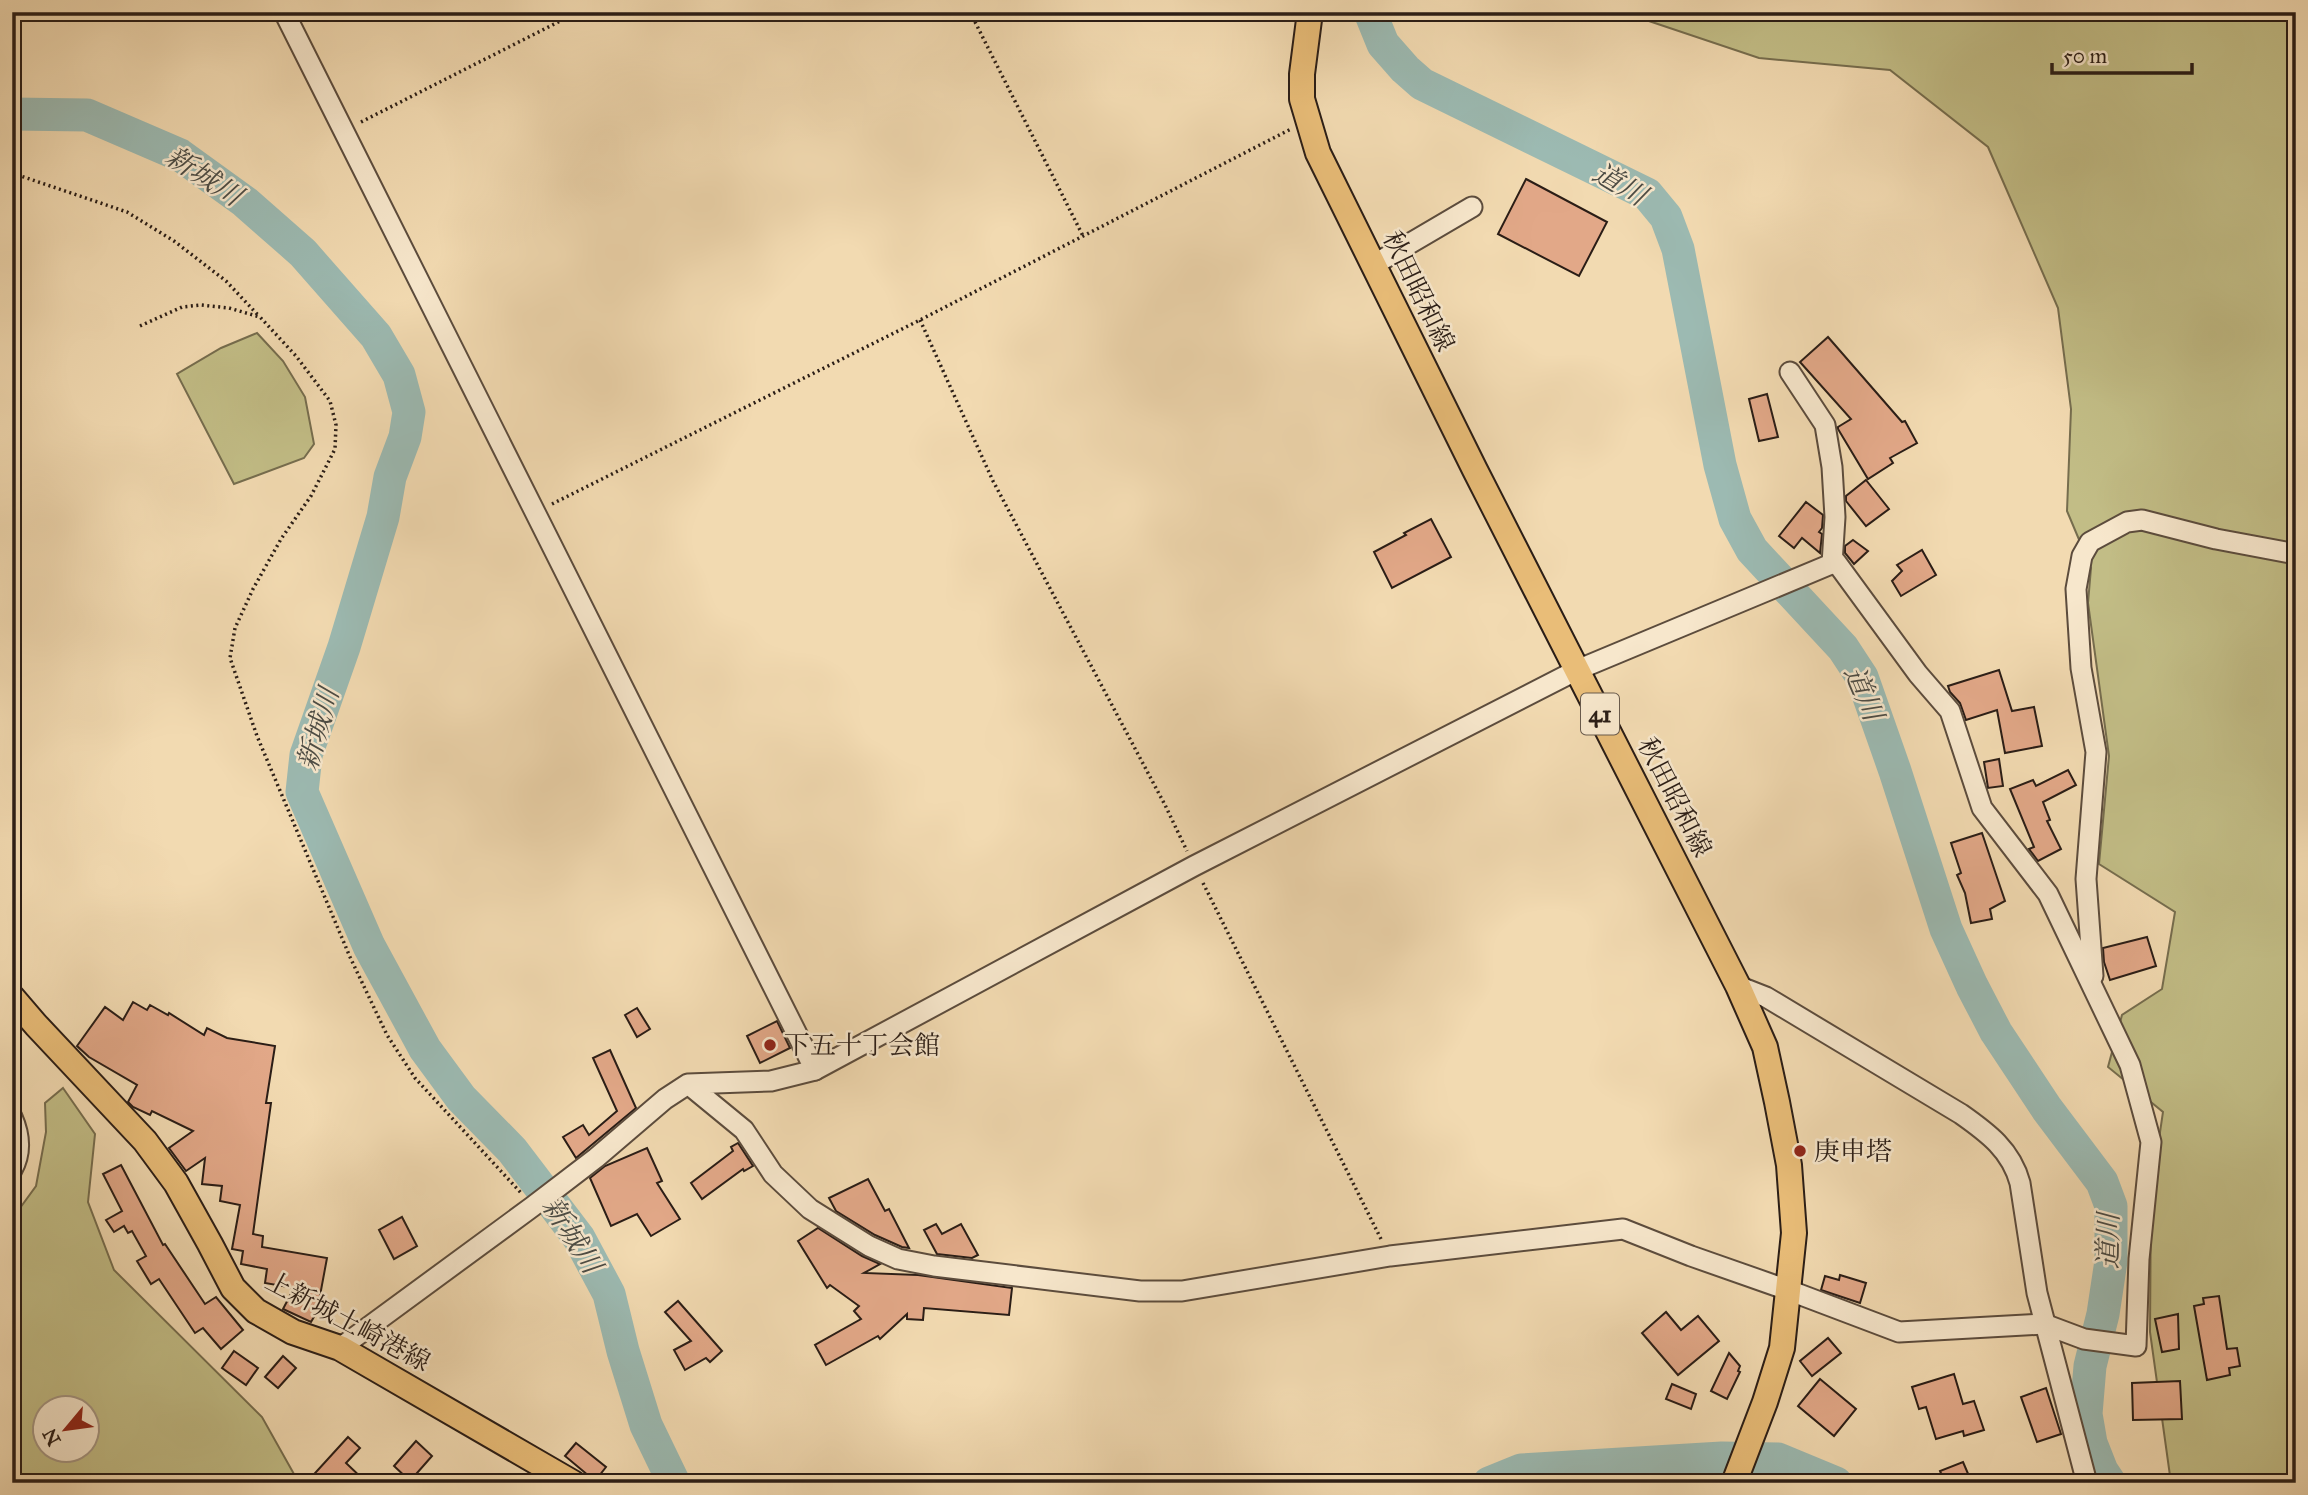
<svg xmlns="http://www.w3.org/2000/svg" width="2308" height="1495" viewBox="0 0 2308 1495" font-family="'IM FELL Great Primer','Noto Serif JP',serif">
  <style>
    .green { fill: #c2bd86; stroke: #766d4e; stroke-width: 2; fill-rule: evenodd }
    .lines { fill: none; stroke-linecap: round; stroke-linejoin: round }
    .river { stroke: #9cbab2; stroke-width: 33 }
    .building { fill: #e2a888; stroke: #2a1d16; stroke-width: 2 }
    .minor-casing { stroke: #5c4c3d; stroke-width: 23 }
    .major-casing { stroke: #2a1d16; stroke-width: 28 }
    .path { stroke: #2a1d16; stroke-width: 3.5; stroke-dasharray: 2 3.5; stroke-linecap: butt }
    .minor { stroke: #f7e7cc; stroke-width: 19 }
    .major { stroke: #e9bd78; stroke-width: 24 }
    .poi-dot { fill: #8f2418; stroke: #f7e7cc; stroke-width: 2.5 }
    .labels { text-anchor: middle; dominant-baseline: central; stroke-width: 5; stroke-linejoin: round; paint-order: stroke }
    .shield { fill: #f7e7cc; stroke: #685a4d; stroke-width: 2 }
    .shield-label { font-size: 24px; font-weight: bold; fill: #2a1d16 }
    .street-label { font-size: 26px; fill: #2a1d16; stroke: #f7e7cc }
    .poi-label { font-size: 26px; fill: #2a1d16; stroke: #f7e7cc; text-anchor: start }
    .water-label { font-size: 28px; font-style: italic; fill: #4c4c45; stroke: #f7e7cc }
  </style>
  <rect width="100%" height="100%" fill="#f2dab1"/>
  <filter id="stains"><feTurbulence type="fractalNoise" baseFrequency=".00286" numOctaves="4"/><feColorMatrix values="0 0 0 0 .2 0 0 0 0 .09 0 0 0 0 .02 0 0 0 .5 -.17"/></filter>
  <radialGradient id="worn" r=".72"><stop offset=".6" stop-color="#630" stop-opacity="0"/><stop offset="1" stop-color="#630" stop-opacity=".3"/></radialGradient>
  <g class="green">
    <polygon points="1622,12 2296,12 2296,1483 2171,1483 2150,1332 2151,1193 2163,1112 2108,1067 2122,1015 2162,989 2175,912 2099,864 2109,756 2088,603 2091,568 2067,511 2071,409 2058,308 1988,147 1890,70 1759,58"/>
    <polygon points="257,333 283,361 305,397 314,444 304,458 234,484 177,374 221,348"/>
    <path d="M 63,1088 L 95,1134 L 88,1202 L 114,1270 L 262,1417 L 299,1483 L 12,1483 L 12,1219 L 36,1186 L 46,1132 L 45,1103 ZM 46,1408 L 88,1408 L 88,1450 L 46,1450 Z"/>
  </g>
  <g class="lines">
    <g class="river">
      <polyline points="1370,12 1383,44 1405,69 1422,84 1647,194 1666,217 1678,249 1720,465 1735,519 1752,550 1843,648 1862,677 1895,771 1946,929 1972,986 1996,1032 2047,1109 2102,1182 2111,1206 2111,1261 2103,1314 2090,1366 2086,1414 2091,1443 2102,1471 2110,1483"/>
      <polyline points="12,114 87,115 180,155 245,202 303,253 376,336 399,375 409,412 405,437 390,477 383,517 344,647 306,755 302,792 369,946 425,1049 461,1098 512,1150 579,1238 609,1294 623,1351 646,1425 674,1483"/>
      <polyline points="1489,1483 1521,1470 1722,1458 1778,1459 1836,1483"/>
    </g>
  </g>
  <g class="building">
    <polygon points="1526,179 1607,222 1579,276 1498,234"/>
    <polygon points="1828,337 1902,422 1905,421 1917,443 1890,458 1893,463 1868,479 1838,429 1838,427 1851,419 1800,362"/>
    <polygon points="1767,394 1778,437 1759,441 1749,399"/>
    <polygon points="1866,480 1889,509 1866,526 1846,501 1846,496"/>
    <polygon points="1806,502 1823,515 1822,528 1819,532 1822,534 1820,553 1802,538 1794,548 1779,536"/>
    <polygon points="1431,519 1451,557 1392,588 1374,552 1406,535 1404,533"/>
    <polygon points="1853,540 1868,551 1854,564 1845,553 1845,546"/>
    <polygon points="1922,550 1936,575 1901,596 1892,581 1902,571 1897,565"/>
    <polygon points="1999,670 2012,711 2034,707 2042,746 2005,753 1997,710 1966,720 1960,703 1950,692 1948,686"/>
    <polygon points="1999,759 2003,786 1988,788 1984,762"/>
    <polygon points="2068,770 2076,785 2043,802 2050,820 2047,821 2061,849 2038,861 2029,849 2034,847 2010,789 2033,780 2036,786"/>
    <polygon points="1982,833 2005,901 1990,909 1992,919 1971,923 1965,893 1957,875 1961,873 1951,843"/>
    <polygon points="2147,937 2156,966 2110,980 2104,962 2103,948"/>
    <polygon points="133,1002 147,1010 150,1005 168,1015 169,1013 204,1035 207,1028 227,1038 275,1046 266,1103 271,1103 253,1234 263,1236 262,1247 327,1258 319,1301 322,1303 311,1322 283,1309 294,1288 265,1283 267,1269 241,1264 243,1251 232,1249 240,1205 220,1201 222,1186 202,1184 205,1158 186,1171 169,1148 193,1131 152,1111 150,1115 133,1107 128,1102 137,1085 89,1057 77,1046 105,1007 123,1020"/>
    <polygon points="637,1008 650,1029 637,1037 625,1015"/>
    <polygon points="777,1021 790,1048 760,1063 747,1036"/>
    <polygon points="610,1050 636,1108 576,1158 563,1137 583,1125 589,1135 617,1111 593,1058"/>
    <polygon points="738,1143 753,1166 744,1171 743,1169 702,1199 691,1183 733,1151 731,1147"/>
    <polygon points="647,1148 662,1181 657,1183 680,1219 651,1236 637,1214 611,1226 590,1178 605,1166"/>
    <polygon points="121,1165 163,1245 165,1244 205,1304 216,1297 243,1330 221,1349 203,1328 195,1333 159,1279 151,1284 137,1261 146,1256 132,1231 128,1233 124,1226 114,1232 106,1220 122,1211 103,1174"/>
    <polygon points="868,1179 885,1211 889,1209 909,1248 902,1247 875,1235 836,1211 829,1198"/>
    <polygon points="402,1217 417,1246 394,1259 379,1230"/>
    <polygon points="936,1224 942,1234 961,1224 978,1255 972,1258 937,1254 924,1230"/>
    <polygon points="818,1228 862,1256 880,1264 864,1273 918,1275 1012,1288 1009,1315 924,1308 923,1320 907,1319 907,1314 880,1339 878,1336 826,1365 815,1345 861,1319 854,1311 859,1306 830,1285 827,1288 798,1241"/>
    <polygon points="1840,1275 1866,1283 1860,1303 1821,1290 1825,1276 1839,1280"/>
    <polygon points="2219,1296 2227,1349 2237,1348 2240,1366 2229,1368 2230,1375 2207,1380 2194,1306 2204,1304 2203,1298"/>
    <polygon points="678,1301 722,1351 710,1362 706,1358 685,1370 674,1350 691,1341 665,1312"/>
    <polygon points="1666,1312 1681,1330 1698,1316 1719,1341 1678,1375 1642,1333"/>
    <polygon points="2178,1314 2179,1349 2162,1352 2155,1319"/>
    <polygon points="1828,1338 1841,1353 1812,1376 1800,1361"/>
    <polygon points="234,1351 258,1368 246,1385 222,1368"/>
    <polygon points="1729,1353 1740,1366 1738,1371 1740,1372 1727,1399 1711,1391"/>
    <polygon points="283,1356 296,1368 278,1388 265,1377"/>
    <polygon points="1954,1374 1963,1404 1974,1401 1984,1430 1964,1436 1963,1431 1936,1439 1926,1407 1919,1409 1912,1387"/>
    <polygon points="1820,1379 1856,1409 1834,1436 1798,1406"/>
    <polygon points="2180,1381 2182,1419 2133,1420 2132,1383"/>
    <polygon points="1672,1384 1696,1394 1691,1409 1666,1399"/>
    <polygon points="2046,1388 2061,1434 2037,1442 2021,1397"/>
    <polygon points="348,1437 360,1448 346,1463 367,1483 306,1483"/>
    <polygon points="416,1441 432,1456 410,1481 394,1466"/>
    <polygon points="576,1443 606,1467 595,1481 565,1456"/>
    <polygon points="1963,1462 1972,1483 1945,1483 1940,1471"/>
  </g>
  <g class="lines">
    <g class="minor-casing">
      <g id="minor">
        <polyline points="284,12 815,1070"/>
        <polyline points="1375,264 1472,207"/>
        <polyline points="1790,372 1825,425 1832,467 1835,517 1832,564"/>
        <polyline points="2093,976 2086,879 2096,752 2081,668 2076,589 2082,556 2090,542 2127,522 2142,520 2216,539 2296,554"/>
        <path d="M 1738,986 L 1766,997 L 1961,1114 C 1988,1133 2011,1150 2020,1183 L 2037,1293 L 2087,1483"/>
        <path d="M 12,1117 C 20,1135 22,1152 12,1170"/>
        <polyline points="340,1348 532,1207 596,1158 665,1099 688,1084 771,1081 815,1070 1194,866 1577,670 1836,562 1918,674 1950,711 1982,808 2048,894 2130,1065 2151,1142 2139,1259 2136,1346 2084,1339 2044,1324 1899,1332 1788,1290 1691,1256 1623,1229 1390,1256 1182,1291 1140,1291 934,1266 898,1259 869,1246 810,1209 773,1174 744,1130 688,1084"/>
      </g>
    </g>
    <g class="major-casing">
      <g id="major">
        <polyline points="1310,12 1302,74 1302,99 1318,153 1475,470 1738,986 1765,1047 1777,1102 1789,1165 1794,1233 1782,1348 1765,1402 1734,1483"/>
        <polyline points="12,997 36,1025 145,1141 176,1183 210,1244 233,1288 256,1311 293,1332 340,1348 573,1483"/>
      </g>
    </g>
    <g class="path">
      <polyline points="970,12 1083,236"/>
      <polyline points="361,122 578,12"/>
      <polyline points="12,173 127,212 174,241 226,281 258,315"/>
      <polyline points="920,320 993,481 1165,805 1187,851"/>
      <polyline points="140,326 182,307 201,305 229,308 260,317 296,356 330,401 336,425 335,449 311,496 281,539 253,589 235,628 230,658 257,736 350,957 387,1035 415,1078 522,1194"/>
      <polyline points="552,504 920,320 1291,129"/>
      <polyline points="1203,883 1381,1239"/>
    </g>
    <use href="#minor" class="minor"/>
    <use href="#major" class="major"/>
  </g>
  <g class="poi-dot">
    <circle cx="770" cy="1045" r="7"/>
    <circle cx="1800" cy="1151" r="7"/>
  </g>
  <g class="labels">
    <rect class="shield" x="1581" y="693.5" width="38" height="41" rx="5"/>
    <g class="shield-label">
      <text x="1600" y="714">41</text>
    </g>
    <g class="street-label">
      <text transform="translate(1419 291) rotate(64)">秋田昭和線</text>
      <text transform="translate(1675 797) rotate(63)">秋田昭和線</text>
      <text transform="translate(348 1321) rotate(28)">上新城土崎港線</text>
    </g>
    <g class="poi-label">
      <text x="784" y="1045">下五十丁会館</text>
      <text x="1814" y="1151">庚申塔</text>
    </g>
    <g class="water-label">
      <text transform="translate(204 176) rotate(33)">新城川</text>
      <text transform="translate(1620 184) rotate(30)">道川</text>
      <text transform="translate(1864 693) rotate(67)">道川</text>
      <text transform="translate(318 729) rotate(-74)">新城川</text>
      <text transform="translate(572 1235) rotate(57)">新城川</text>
      <text transform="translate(2108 1241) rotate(-89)">道川</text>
    </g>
  </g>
  <rect width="2308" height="1495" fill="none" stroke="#f2dab1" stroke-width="42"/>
  <rect x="14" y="14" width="2280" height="1467" fill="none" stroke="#2a1d16" stroke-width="3.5"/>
  <rect x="21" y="21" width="2266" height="1453" fill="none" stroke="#2a1d16" stroke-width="2"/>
  <g transform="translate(66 1429) rotate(241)"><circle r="33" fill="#f7e7cc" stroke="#a59683" stroke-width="2"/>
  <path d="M0-5L12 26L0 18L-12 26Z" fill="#8f2418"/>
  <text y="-10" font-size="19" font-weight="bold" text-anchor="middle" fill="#2a1d16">N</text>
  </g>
  <path d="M2052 63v10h140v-10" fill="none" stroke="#2a1d16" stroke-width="3.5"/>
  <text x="2063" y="63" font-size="21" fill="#2a1d16" stroke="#f7e7cc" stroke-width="5" paint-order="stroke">50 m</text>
  <rect width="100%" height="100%" filter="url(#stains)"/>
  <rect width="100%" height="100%" fill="url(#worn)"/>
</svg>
